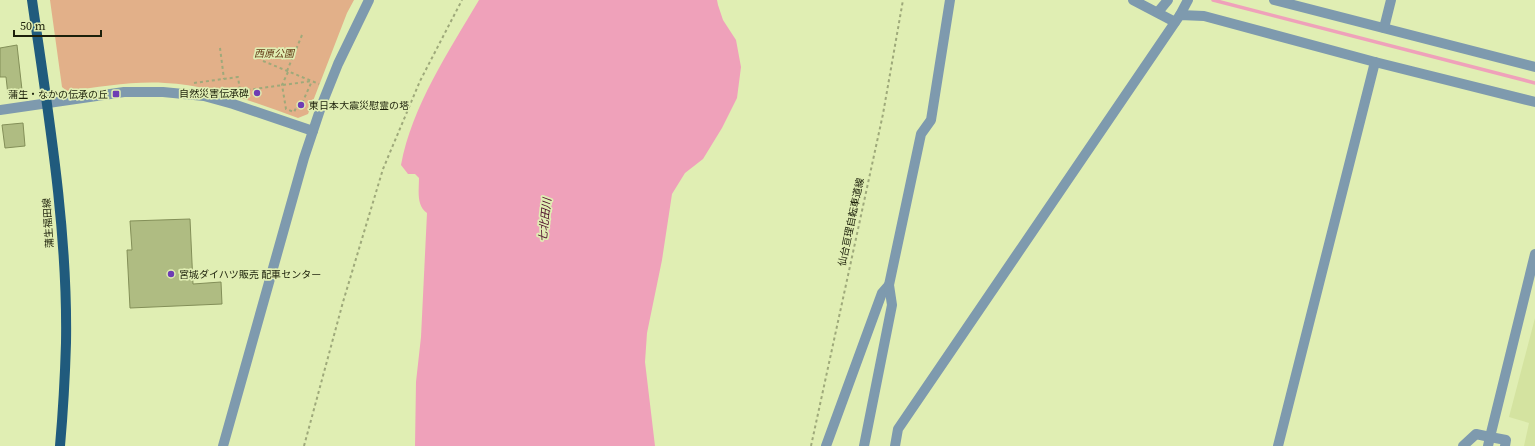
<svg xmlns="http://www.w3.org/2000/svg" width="1535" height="446" viewBox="0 0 1535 446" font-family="'Source Serif 4','Noto Sans JP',serif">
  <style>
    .built { fill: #d4e3a0 }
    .green { fill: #e2b089 }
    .water { fill: #efa1ba }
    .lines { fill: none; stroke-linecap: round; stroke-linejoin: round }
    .stream { stroke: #efa1ba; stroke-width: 3.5 }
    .building { fill: #afbc82; stroke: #838f58 }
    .path { stroke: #9ea97a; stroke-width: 2; stroke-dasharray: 3 3; stroke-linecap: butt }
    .minor { stroke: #7e9aae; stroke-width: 10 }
    .major { stroke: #205b7d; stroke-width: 10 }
    .poi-dot { fill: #6e3db4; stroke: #e0eeb3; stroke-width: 1.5 }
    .labels { text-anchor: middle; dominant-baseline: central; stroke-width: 3.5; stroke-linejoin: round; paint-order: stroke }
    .park-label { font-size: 10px; font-style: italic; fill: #633a16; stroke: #e0eeb3 }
    .poi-label { font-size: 10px; fill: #1c200a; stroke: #e0eeb3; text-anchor: end }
    .street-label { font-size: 10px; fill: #1c200a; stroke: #e0eeb3 }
    .water-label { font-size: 11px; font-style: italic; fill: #4f0c2a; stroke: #e0eeb3 }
  </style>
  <rect width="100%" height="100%" fill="#e0eeb3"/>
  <polygon class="built" points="1535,318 1535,446 1524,446 1529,423 1509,417"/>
  <path class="green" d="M 50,0 L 354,0 L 347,13 L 308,114 L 298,118 C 256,103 211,85 165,83 C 133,81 100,87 67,91 L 62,87 Z"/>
  <path class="water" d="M 479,0 L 717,0 L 718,5 L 723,20 L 736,40 L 741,67 L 737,98 L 722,128 L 703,159 L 685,173 L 672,194 L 662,260 L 647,333 L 645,362 L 655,446 L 415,446 L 416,382 L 421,337 L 427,213 C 416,205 419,190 419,178 L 415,174 L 408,174 L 401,165 C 412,106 449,51 479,0 Z"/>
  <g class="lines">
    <polyline class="stream" points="1213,0 1535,83"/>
  </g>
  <g class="building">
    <polygon points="17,45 22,90 18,94 8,95 6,77 0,77 0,48"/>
    <polygon points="23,123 25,146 5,148 2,125"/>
    <polygon points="190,219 193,284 221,282 222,304 130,308 127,250 132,250 130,221"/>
  </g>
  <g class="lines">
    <g class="path">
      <polyline points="220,48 224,79"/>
      <polyline points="263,61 319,84"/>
      <polyline points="287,71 302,35"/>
      <polyline points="288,72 282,85 286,109 294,112 298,104 303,101 312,81"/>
      <polyline points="194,83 238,77 240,91 312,81"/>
      <polyline points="304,446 343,302 383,169 420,81 462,0"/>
      <polyline points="811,446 883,114 903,0"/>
    </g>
    <g class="minor">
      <polyline points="1133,0 1175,22"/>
      <polyline points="1274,0 1535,67"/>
      <polyline points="1158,12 1168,0"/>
      <polyline points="1180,15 1188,0"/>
      <polyline points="1384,28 1391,0"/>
      <polyline points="0,110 124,92 163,92 204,96 233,104 313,131"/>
      <polyline points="223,446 304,158 322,104 338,64 369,0"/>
      <polyline points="826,446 882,293 889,285"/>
      <polyline points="864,446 892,305 889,285 921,134 931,120 950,0"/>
      <polyline points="895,446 898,429 1180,15 1204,16 1375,62 1535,102"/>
      <polyline points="1278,446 1375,62"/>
      <polyline points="1463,446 1476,434 1490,437 1488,446"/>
      <polyline points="1505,446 1506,440 1490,437 1535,254"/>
    </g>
    <path class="major" d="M 32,0 C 48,112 68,230 66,343 C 65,377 63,412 60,446"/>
  </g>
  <g class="poi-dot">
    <circle cx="257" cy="93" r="4"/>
    <rect x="112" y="90" width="8" height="8" rx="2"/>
    <circle cx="301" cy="105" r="4"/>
    <circle cx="171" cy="274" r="4"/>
  </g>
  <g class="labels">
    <g class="park-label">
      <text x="274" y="53">西原公園</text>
    </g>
    <g class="poi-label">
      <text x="249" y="93">自然災害伝承碑</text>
      <text x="108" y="94">蒲生・なかの伝承の丘</text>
      <text x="309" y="105" text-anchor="start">東日本大震災慰霊の塔</text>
      <text x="179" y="274" text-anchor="start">宮城ダイハツ販売 配車センター</text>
    </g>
    <g class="street-label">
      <text transform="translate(851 222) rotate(-78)">仙台亘理自転車道線</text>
      <text transform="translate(48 223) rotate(-94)">蒲生福田線</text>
    </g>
    <g class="water-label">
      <text transform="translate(545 220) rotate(-84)">七北田川</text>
    </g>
  </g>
  <path d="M14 30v6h87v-6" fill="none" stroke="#1c200a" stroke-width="2"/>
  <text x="20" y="30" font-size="12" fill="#1c200a" stroke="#e0eeb3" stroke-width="3" paint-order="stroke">50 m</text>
</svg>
